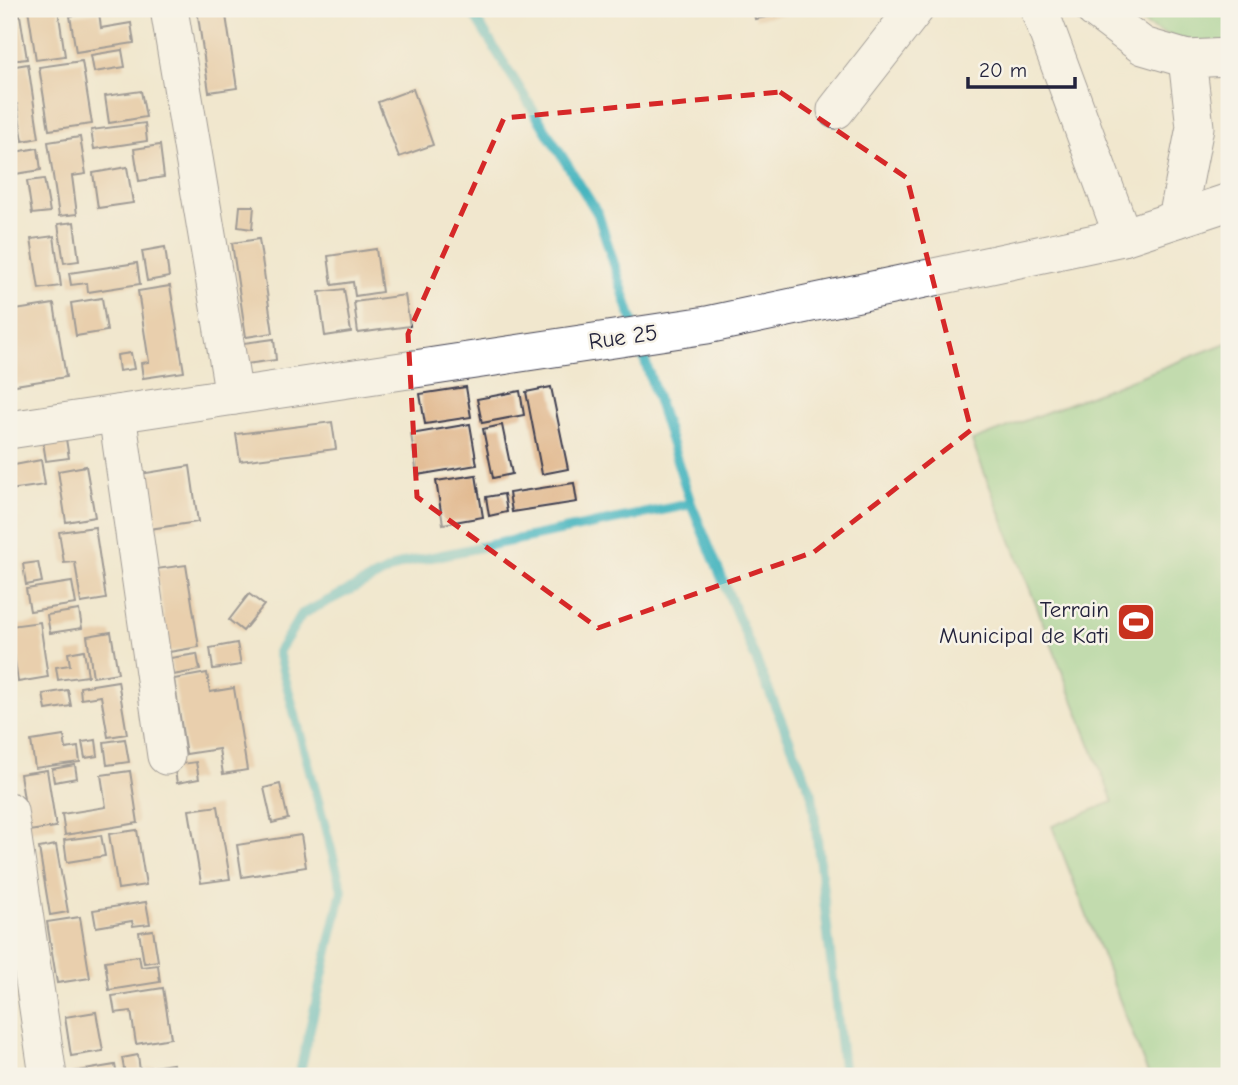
<svg xmlns="http://www.w3.org/2000/svg" width="1238" height="1085" viewBox="0 0 1238 1085" font-family="'Comic Neue',sans-serif">
  <style>
    .green { fill: #89cd87; stroke: #567861; stroke-width: 2 }
    .lines { fill: none; stroke-linecap: round; stroke-linejoin: round }
    .stream { stroke: #46b5bf; stroke-width: 10 }
    .building { fill: #dfb285 }
    .minor-casing { stroke: #414051; stroke-width: 39 }
    .minor { stroke: #fff; stroke-width: 37 }
    .marked { fill: none; stroke: #d62828; stroke-width: 5; stroke-dasharray: 14 9; stroke-linejoin: round }
    .labels { text-anchor: middle; dominant-baseline: central; stroke-width: 5; stroke-linejoin: round; paint-order: stroke }
    .street-label { font-size: 23px; fill: #22223b; stroke: #f7f3e8 }
    .poi-label { font-size: 23px; fill: #22223b; stroke: #f7f3e8; text-anchor: end }
  </style>
  <rect width="100%" height="100%" fill="#f7f3e8"/>
  <filter id="ink" filterUnits="userSpaceOnUse"><feTurbulence type="fractalNoise" baseFrequency=".0143" numOctaves="2"/><feDisplacementMap in="SourceGraphic" scale="14" xChannelSelector="R" yChannelSelector="G"/><feConvolveMatrix kernelMatrix="1 2 1 2 8 2 1 2 1" color-interpolation-filters="sRGB"/></filter>
  <filter id="wash" filterUnits="userSpaceOnUse"><feTurbulence type="fractalNoise" baseFrequency=".00686" numOctaves="4" result="noise"/><feDisplacementMap in="SourceGraphic" scale="28" xChannelSelector="R" yChannelSelector="G"/><feGaussianBlur stdDeviation="1.57" result="paint"/><feColorMatrix in="noise" values="0 0 0 0 0 0 0 0 0 0 0 0 0 0 0 0 0 1.4 0 .05"/><feComposite in="paint" operator="in"/></filter>
  <g filter="url(#wash)">
    <rect width="100%" height="100%" fill="#f1e7ce"/>
    <g class="green">
      <path d="M 1124,9 L 1229,9 L 1229,42 C 1187,44 1157,37 1124,9 Z"/>
      <polygon points="1229,342 1229,1076 1149,1076 1052,826 1113,802 972,441"/>
    </g>
    <g class="lines">
      <g class="stream">
        <polyline points="470,9 598,214 691,504 812,794 844,1076"/>
        <polyline points="299,1076 342,890 278,652 302,614 403,563 691,504"/>
      </g>
    </g>
    <g id="blocks">
      <g class="building">
        <polygon points="9,9 19,9 27,59 9,61"/>
        <polygon points="28,9 58,9 65,56 36,60"/>
        <polygon points="197,9 225,9 237,88 209,92"/>
        <polygon points="753,9 808,9 808,10 755,19"/>
        <polygon points="99,12 101,28 131,23 134,43 76,52 70,16"/>
        <polygon points="122,50 125,67 94,72 91,55"/>
        <polygon points="82,61 92,124 49,130 39,67"/>
        <polygon points="28,64 39,138 23,141 17,104 9,105 9,67"/>
        <polygon points="413,89 433,145 399,157 378,102"/>
        <polygon points="141,91 146,117 109,123 105,96"/>
        <polygon points="145,123 147,141 94,149 91,130"/>
        <polygon points="80,137 86,174 72,176 77,214 59,216 48,142"/>
        <polygon points="160,145 164,177 139,181 134,149"/>
        <polygon points="38,148 41,170 9,175 9,153"/>
        <polygon points="127,167 133,203 98,208 93,173"/>
        <polygon points="44,179 50,212 32,214 27,181"/>
        <polygon points="240,206 254,206 252,229 238,227"/>
        <polygon points="74,222 79,261 64,263 58,224"/>
        <polygon points="54,236 61,286 39,289 31,239"/>
        <polygon points="259,239 273,333 246,337 232,243"/>
        <polygon points="165,247 169,277 147,281 142,251"/>
        <polygon points="376,249 382,292 355,296 353,282 332,285 328,256"/>
        <polygon points="137,263 140,284 88,292 87,283 71,285 69,273"/>
        <polygon points="170,286 184,372 143,378 141,363 149,362 138,291"/>
        <polygon points="344,289 351,332 325,336 319,292"/>
        <polygon points="405,295 410,326 358,333 354,302"/>
        <polygon points="102,298 107,331 76,336 71,303"/>
        <polygon points="54,304 66,377 9,386 9,311"/>
        <polygon points="274,339 276,360 239,365 236,344"/>
        <polygon points="131,353 134,369 119,371 117,355"/>
        <polygon points="466,387 471,417 425,424 420,394"/>
        <polygon points="551,387 568,469 542,474 526,392"/>
        <polygon points="520,391 524,415 482,423 477,399"/>
        <polygon points="332,422 336,449 240,461 236,434"/>
        <polygon points="470,424 477,465 417,475 411,434"/>
        <polygon points="502,425 512,474 493,478 483,429"/>
        <polygon points="66,439 69,458 46,461 43,442"/>
        <polygon points="41,460 45,485 9,490 9,466"/>
        <polygon points="86,466 95,517 66,522 58,471"/>
        <polygon points="190,466 198,522 149,529 140,474"/>
        <polygon points="476,475 483,517 443,524 436,481"/>
        <polygon points="574,483 577,502 512,512 509,493"/>
        <polygon points="504,494 507,512 489,516 486,497"/>
        <polygon points="95,527 106,599 81,603 75,562 64,563 59,532"/>
        <polygon points="38,562 42,582 26,585 23,564"/>
        <polygon points="186,565 199,647 169,652 156,569"/>
        <polygon points="72,582 76,604 30,611 26,589"/>
        <polygon points="249,594 264,605 243,631 229,620"/>
        <polygon points="79,610 82,628 50,633 47,615"/>
        <polygon points="40,622 48,677 18,682 10,626"/>
        <polygon points="111,632 118,673 93,677 87,636"/>
        <polygon points="237,643 241,665 213,669 210,648"/>
        <polygon points="84,650 88,676 58,680 56,667 70,665 68,653"/>
        <polygon points="197,654 200,670 173,675 170,658"/>
        <polygon points="207,673 210,692 234,688 247,770 223,774 219,749 186,754 174,679"/>
        <polygon points="118,681 127,734 108,737 101,696 81,699 80,687"/>
        <polygon points="68,690 71,706 46,710 43,694"/>
        <polygon points="64,736 66,749 78,747 80,762 35,768 31,741"/>
        <polygon points="125,739 129,762 107,765 104,742"/>
        <polygon points="96,740 98,756 85,758 82,742"/>
        <polygon points="196,762 199,779 177,783 174,765"/>
        <polygon points="75,765 77,778 54,782 52,769"/>
        <polygon points="47,770 56,827 29,831 20,774"/>
        <polygon points="130,771 138,823 65,835 62,814 106,807 101,775"/>
        <polygon points="280,784 288,819 272,823 264,788"/>
        <polygon points="218,806 230,879 201,883 189,810"/>
        <polygon points="137,830 146,885 118,889 109,834"/>
        <polygon points="101,835 105,856 67,862 64,840"/>
        <polygon points="301,835 306,867 242,877 237,845"/>
        <polygon points="56,845 68,912 50,915 39,848"/>
        <polygon points="146,902 150,924 133,926 132,921 96,927 93,910"/>
        <polygon points="80,917 90,978 57,983 47,922"/>
        <polygon points="153,930 158,961 144,963 139,932"/>
        <polygon points="139,956 141,967 158,965 160,982 109,990 105,961"/>
        <polygon points="163,988 171,1038 136,1044 131,1011 115,1013 112,996"/>
        <polygon points="96,1012 103,1051 71,1056 65,1017"/>
        <polygon points="138,1055 140,1071 125,1074 122,1058"/>
        <polygon points="173,1064 175,1076 148,1076 146,1068"/>
        <polygon points="115,1065 117,1076 73,1076 72,1072"/>
      </g>
    </g>
  </g>
  <g filter="url(#ink)">
    <use href="#blocks" fill-opacity="0" stroke="#414051" stroke-width="2"/>
    <g class="lines">
      <g class="minor-casing">
        <g id="minor">
          <polyline points="169,9 234,396"/>
          <polyline points="1039,9 1123,237"/>
          <polyline points="1094,9 1143,46 1187,59 1229,57"/>
          <polyline points="836,110 915,9"/>
          <polyline points="1177,219 1195,127 1187,59"/>
          <polyline points="117,414 166,756"/>
          <polyline points="9,430 707,325 1123,237 1229,202"/>
          <polyline points="9,811 48,1076"/>
        </g>
      </g>
      <use href="#minor" class="minor"/>
    </g>
  </g>
  <path d="M0 0H1238V1085H0ZM 780,92 L 907,178 L 971,430 L 814,552 L 598,628 L 417,497 L 408,334 L 504,118 Z" fill="#f1e7ce" fill-opacity=".55" fill-rule="evenodd"/>
  <path class="marked" d="M 780,92 L 907,178 L 971,430 L 814,552 L 598,628 L 417,497 L 408,334 L 504,118 Z"/>
  <defs>
    <g id="stadium-square" transform="scale(2.0125)"><rect x="-9" y="-9" width="18" height="18" rx="4" fill="#c8321e" stroke="#f7f3e8"/><path d="M0-5a6.5 5 0 1 0 0 10a6.5 5 0 1 0 0-10ZM-3.5-1.8h7v3.6h-7Z" fill="#fff"/></g>
  </defs>
  <g fill-rule="evenodd">
    <use href="#stadium-square" x="1136" y="622"/>
  </g>
  <g class="labels">
    <g class="street-label">
      <text transform="translate(623 337) rotate(-8)">Rue 25</text>
    </g>
    <g class="poi-label">
      <text x="1109" y="609">Terrain<tspan x="1109" dy="26">Municipal de Kati</tspan></text>
    </g>
  </g>
  <rect width="1238" height="1085" fill="none" stroke="#f7f3e8" stroke-width="35"/>
  <path d="M968 77v10h107v-10" fill="none" stroke="#22223b" stroke-width="3.5"/>
  <text x="979" y="77" font-size="21" fill="#22223b" stroke="#f7f3e8" stroke-width="5" paint-order="stroke">20 m</text>
</svg>
